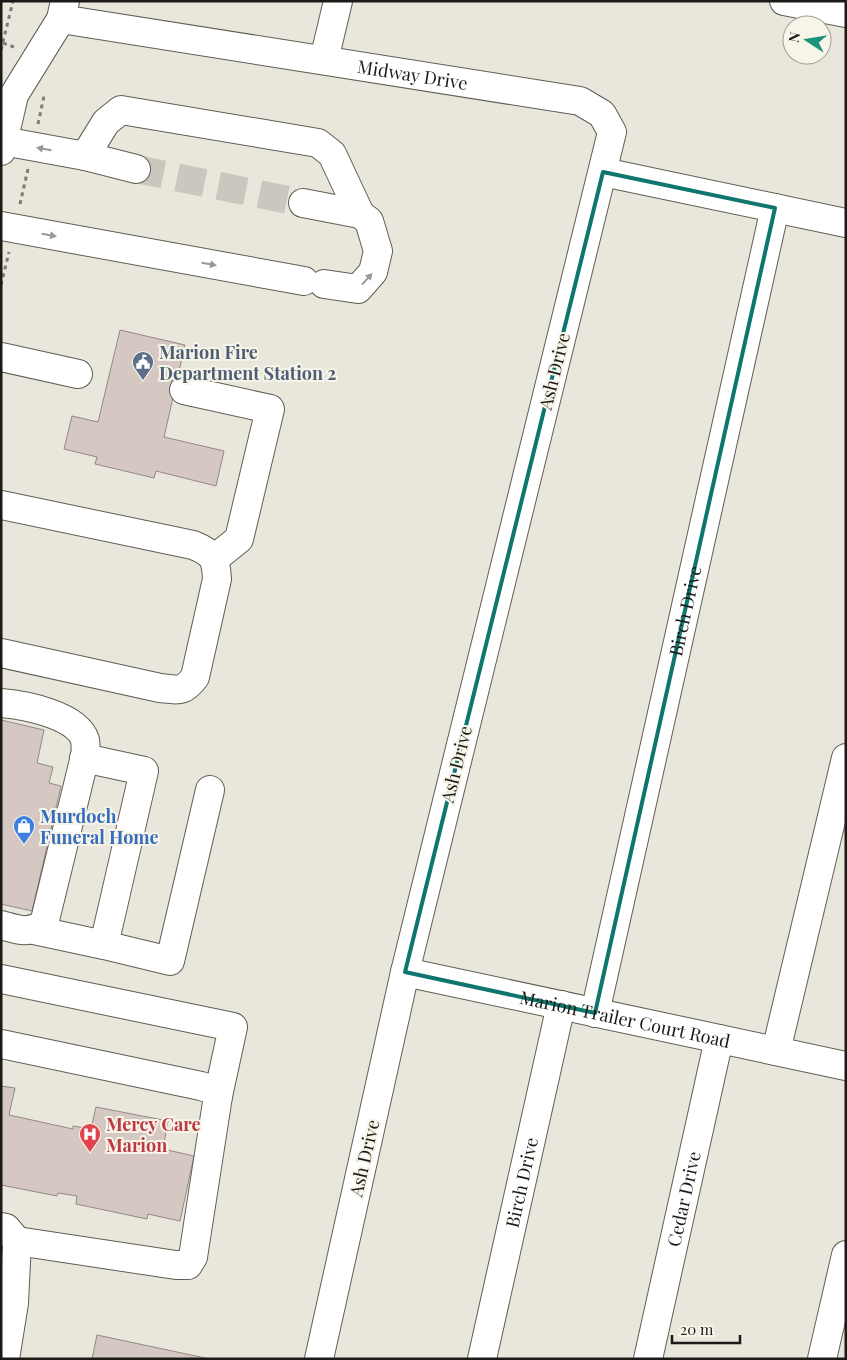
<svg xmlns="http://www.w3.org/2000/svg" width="847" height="1360" viewBox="0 0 847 1360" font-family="'Playfair Display',serif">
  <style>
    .building { fill: #d5c8c3; stroke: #948884 }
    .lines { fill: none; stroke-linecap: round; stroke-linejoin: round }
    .minor-tunnel { stroke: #cac8be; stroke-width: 28; stroke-dasharray: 28 14; stroke-linecap: butt }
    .minor-casing { stroke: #605e54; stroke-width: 30 }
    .path { stroke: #7d7c74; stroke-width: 3; stroke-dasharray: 4 4; stroke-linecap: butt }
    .minor { stroke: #fff; stroke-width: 28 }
    .oneway { fill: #989896 }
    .marked { fill: none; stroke: #0f766e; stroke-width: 4; stroke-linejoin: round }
    .labels { text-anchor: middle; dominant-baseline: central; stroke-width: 4; stroke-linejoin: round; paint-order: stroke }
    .street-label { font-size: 18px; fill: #1b1a16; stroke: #f7f5e9 }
    .service-label { font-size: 18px; font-weight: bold; fill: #4e5e75; stroke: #f7f5e9; text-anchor: start }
    .shop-label { font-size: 18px; font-weight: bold; fill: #366cbe; stroke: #f7f5e9; text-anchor: start }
    .health-label { font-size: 18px; font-weight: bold; fill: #be3a42; stroke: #f7f5e9; text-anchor: start }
  </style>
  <rect width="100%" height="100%" fill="#e9e7dc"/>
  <g class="building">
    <polygon points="120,330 185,345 164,437 224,451 216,486 156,471 154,478 95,464 97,457 64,449 72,416 98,422"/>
    <polygon points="1,720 44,730 37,763 53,767 49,783 61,786 32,911 1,904"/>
    <polygon points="1,1086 15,1088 9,1115 73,1129 73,1126 91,1129 96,1107 168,1121 163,1149 194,1156 180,1221 148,1214 147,1219 76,1204 77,1196 58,1193 57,1196 1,1185"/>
    <polygon points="97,1335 210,1359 92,1359"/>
  </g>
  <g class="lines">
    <polyline class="minor-tunnel" points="136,169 303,203"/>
    <g class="minor-casing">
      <g id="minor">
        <polyline points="784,1 846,13"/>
        <path id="s1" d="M 61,19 L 580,101 L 602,114 L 612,132 L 405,972 L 319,1359"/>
        <polyline points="324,60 338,1"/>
        <polyline points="3,141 85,156 136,169"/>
        <polyline points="1,151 14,95 61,19 65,1"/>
        <polyline points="85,156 106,122 121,110 318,143 332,154 360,214"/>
        <polyline points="603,172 846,223"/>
        <polyline points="303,203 360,214 369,221 378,251 373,272 358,289 324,284"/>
        <polyline points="1,226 304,281"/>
        <polyline points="1,357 78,374"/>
        <polyline points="184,390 270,409 239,539 214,559"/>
        <path d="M 1,505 L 193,545 C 213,553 216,558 217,579 L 195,677 C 183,693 178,690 160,688 L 1,653"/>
        <path d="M 1,703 C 25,705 77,715 85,740 C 86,744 85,749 86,752 L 44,924 C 27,934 19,930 1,925"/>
        <polyline points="34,930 104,945 144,771 84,758"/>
        <polyline points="104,945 170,961 210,790"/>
        <path id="s2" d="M 405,972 L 846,1066"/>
        <polyline points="1,979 233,1027 218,1096"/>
        <path id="s3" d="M 595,1013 L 775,208"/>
        <polyline points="1,1044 201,1086 214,1090 218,1096 193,1257 188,1265 176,1265 17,1241"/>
        <polyline points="776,1051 846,758"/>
        <polyline points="1,1227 6,1228 17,1241 14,1303 5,1359"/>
        <path id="s4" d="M 482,1359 L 561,1005"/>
        <path id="s5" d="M 648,1359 L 719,1039"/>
        <polyline points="822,1359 846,1255"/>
      </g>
    </g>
    <g class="path">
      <polyline points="3,43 14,47"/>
      <polyline points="1,50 13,1"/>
      <polyline points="38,124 44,96"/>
      <polyline points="20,204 28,169"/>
      <polyline points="1,285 9,252"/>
    </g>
    <use href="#minor" class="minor"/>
  </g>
  <defs><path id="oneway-solid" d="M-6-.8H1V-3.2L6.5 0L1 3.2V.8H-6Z" transform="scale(1.25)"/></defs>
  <g class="oneway">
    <use href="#oneway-solid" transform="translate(44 149) rotate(-170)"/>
    <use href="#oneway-solid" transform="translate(49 235) rotate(10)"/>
    <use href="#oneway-solid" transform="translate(209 264) rotate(10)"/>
    <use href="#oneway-solid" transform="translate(367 279) rotate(-48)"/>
  </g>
  <path class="marked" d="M 603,172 L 775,208 L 595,1013 L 405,972 Z"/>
  <defs>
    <g id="civic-pin" transform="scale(1.125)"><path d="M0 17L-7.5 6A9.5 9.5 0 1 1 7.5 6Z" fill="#5c6f8a" stroke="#f7f5e9"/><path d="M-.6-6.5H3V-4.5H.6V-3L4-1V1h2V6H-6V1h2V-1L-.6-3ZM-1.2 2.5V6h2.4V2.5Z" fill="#fff"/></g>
    <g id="shop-pin" transform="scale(1.125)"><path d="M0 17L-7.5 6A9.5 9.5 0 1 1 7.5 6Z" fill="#3f7fe0" stroke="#f7f5e9"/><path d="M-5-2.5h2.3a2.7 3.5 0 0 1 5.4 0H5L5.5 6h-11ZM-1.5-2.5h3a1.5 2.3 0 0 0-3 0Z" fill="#fff"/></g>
    <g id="hospital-pin" transform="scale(1.125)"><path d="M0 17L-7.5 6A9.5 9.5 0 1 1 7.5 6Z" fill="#e0444e" stroke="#f7f5e9"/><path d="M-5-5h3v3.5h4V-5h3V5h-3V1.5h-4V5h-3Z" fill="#fff"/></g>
  </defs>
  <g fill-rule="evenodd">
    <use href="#civic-pin" x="143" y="362"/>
    <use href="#shop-pin" x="24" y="826"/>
    <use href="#hospital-pin" x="90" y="1134"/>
  </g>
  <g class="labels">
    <g class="street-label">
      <text stroke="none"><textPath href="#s1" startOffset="356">Midway Drive</textPath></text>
      <text transform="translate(554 371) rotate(-76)">Ash Drive</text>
      <text stroke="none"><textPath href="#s3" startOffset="412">Birch Drive</textPath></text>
      <text transform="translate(456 764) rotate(-76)">Ash Drive</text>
      <text stroke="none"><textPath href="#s2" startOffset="225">Marion Trailer Court Road</textPath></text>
      <text transform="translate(364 1158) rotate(-77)">Ash Drive</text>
      <text stroke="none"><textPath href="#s4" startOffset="181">Birch Drive</textPath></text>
      <text stroke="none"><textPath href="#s5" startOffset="164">Cedar Drive</textPath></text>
    </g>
    <g class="service-label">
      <text x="159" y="352">Marion Fire<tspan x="159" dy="21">Department Station 2</tspan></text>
    </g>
    <g class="shop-label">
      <text x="40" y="816">Murdoch<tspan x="40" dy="21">Funeral Home</tspan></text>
    </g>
    <g class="health-label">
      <text x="106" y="1124">Mercy Care<tspan x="106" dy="21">Marion</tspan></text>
    </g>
  </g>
  <rect width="847" height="1360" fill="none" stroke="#1b1a16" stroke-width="5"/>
  <g transform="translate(807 40) rotate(282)"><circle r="24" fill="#f7f5e9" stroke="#9f9d95"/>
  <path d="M0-4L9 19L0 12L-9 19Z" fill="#1b9379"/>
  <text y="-8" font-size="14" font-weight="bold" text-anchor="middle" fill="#1b1a16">N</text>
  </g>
  <path d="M672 1335v8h68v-8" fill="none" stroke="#1b1a16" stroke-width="2.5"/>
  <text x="680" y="1335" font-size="15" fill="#1b1a16" stroke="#f7f5e9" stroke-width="4" paint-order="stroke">20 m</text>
</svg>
